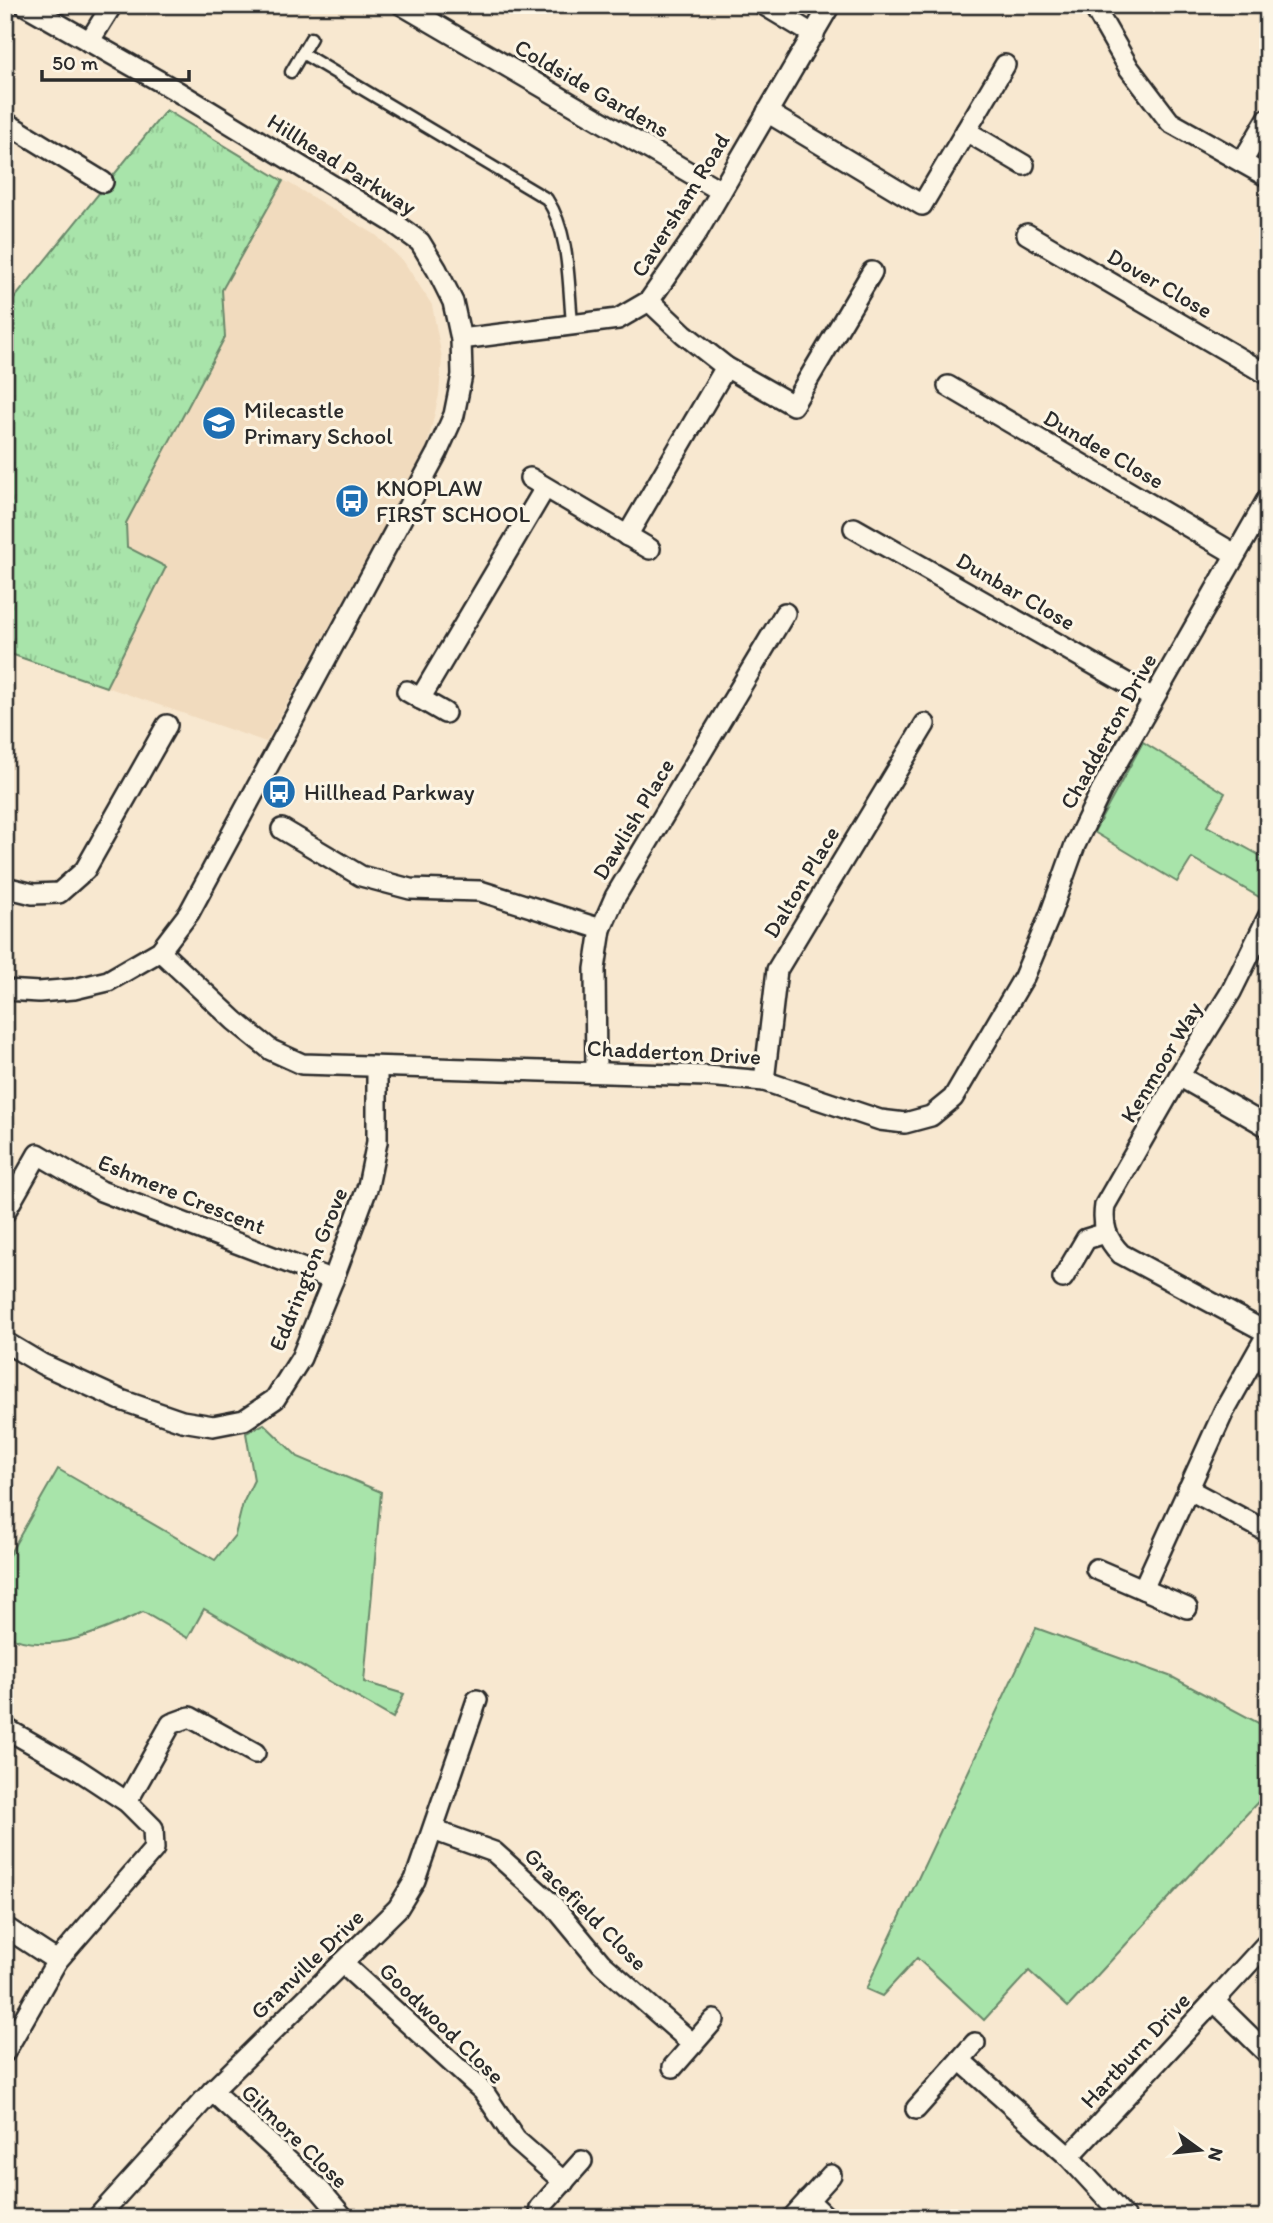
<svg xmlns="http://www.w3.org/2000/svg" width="1273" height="2223" viewBox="0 0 1273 2223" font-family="Itim,sans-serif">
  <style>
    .built { fill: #f1dbbe }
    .green { fill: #a8e4aa; stroke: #6a886a; stroke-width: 2 }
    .park { fill: url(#park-tufts); stroke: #6a886a; stroke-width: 2 }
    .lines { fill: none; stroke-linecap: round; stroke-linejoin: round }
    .lane-casing { stroke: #2b2b2b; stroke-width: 15 }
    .street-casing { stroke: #2b2b2b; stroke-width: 24 }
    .lane { stroke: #fcf5e5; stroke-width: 10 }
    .street { stroke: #fcf5e5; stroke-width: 19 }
    .labels { text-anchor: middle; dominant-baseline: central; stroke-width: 6; stroke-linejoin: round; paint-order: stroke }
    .street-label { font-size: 23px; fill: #2b2b2b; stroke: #fcf5e5 }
    .poi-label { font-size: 23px; fill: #2b2b2b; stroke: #fcf5e5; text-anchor: start }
  </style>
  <defs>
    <pattern id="park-tufts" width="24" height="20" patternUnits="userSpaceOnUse" patternTransform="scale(1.75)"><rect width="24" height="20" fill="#a8e4aa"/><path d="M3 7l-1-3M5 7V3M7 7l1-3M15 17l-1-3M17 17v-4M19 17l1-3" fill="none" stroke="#91c492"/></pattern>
  </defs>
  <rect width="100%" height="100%" fill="#f8e8d0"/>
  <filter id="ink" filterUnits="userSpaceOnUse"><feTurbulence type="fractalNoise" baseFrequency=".0143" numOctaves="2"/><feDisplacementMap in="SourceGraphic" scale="14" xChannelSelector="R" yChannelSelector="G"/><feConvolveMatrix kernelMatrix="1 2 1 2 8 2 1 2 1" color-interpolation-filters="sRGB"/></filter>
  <g filter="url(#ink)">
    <polygon class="built" points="166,110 376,235 404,262 432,305 442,358 439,395 426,451 266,742 5,652 5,310"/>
    <g class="green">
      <polygon points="1143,742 1225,793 1207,826 1268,860 1268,884 1261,898 1192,858 1177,882 1094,832"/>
      <path d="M 264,1424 L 298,1457 L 381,1492 L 364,1682 L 404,1694 L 393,1718 L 204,1609 L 188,1638 L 143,1612 C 106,1630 45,1658 5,1634 L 5,1562 L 58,1469 L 215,1560 L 235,1535 L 243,1503 L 254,1480 L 246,1433 Z"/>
      <polygon points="1036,1628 1172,1677 1268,1728 1268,1791 1068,2007 1029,1971 984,2020 917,1958 882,1996 866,1989"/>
    </g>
    <polygon class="park" points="166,110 283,181 222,290 225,337 126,523 127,547 166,567 106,687 5,652 5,310"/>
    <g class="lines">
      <g class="lane-casing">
        <g id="lane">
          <path d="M 302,53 L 547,199 C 570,234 568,282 572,323"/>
          <polyline points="291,72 311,38"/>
        </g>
      </g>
      <g class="street-casing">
        <g id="street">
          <polyline points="402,5 721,191"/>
          <polyline points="764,5 814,35"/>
          <polyline points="1093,5 1129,68 1170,122 1268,177"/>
          <polyline points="89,42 112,5"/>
          <polyline points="767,112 922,205 1005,65"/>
          <polyline points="5,122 103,182"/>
          <polyline points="966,131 1024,165"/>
          <polyline points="1242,162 1268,118"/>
          <polyline points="1027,234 1268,375"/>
          <polyline points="649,301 684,334 726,367 793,405 872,272"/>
          <polyline points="461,339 618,319 649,301 698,231 830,5"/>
          <polyline points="948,386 1235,554"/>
          <polyline points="530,478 650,549"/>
          <polyline points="854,528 1153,698"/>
          <polyline points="627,536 726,367"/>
          <polyline points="407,691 445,713"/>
          <polyline points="420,699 545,488"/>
          <polyline points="282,829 361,876 410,889 480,891 601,929"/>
          <polyline points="5,887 33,894 59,893 85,870 167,725"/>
          <path d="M 1268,917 L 1231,992 L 1179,1076 L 1105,1205 C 1102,1225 1106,1239 1121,1254 L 1268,1333"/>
          <polyline points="160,951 235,1021 271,1050 302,1064 707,1076 764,1081 880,1120 905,1123 931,1116 953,1098 1024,977 1050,915 1075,845 1102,789 1268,498"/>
          <polyline points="5,990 39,992 74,989 108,981 160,951 189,913 437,453 454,415 462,375 461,339 453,302 437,270 420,242 394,223 175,90 25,5"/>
          <polyline points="596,1071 595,969 601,929 615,897 785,613"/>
          <polyline points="1179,1076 1268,1127"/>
          <polyline points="764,1081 777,970 925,724"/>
          <polyline points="5,1212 38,1154 101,1191 333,1280"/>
          <polyline points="1063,1278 1086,1239 1106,1233"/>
          <polyline points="5,1342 42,1364 121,1400 182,1421 213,1426 244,1420 275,1399 301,1358 333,1280 368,1186 377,1142 377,1067"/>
          <polyline points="1188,1489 1268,1532"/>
          <polyline points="1096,1569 1187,1608"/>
          <polyline points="1143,1589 1224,1411 1268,1333"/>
          <polyline points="5,1728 77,1769 127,1802 153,1828 154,1849 57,1961 5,2052"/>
          <polyline points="127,1802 171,1724 190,1717 255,1753"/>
          <polyline points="433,1830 494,1852 553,1905 601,1963 693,2044"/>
          <polyline points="5,1927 57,1961"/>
          <polyline points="342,1963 483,2091 516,2140 564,2182"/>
          <polyline points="1214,2001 1268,1942"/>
          <polyline points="960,2060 1069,2157 1125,2218"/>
          <polyline points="673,2067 714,2020"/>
          <polyline points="212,2091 320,2190 344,2218"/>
          <polyline points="916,2109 975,2043"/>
          <polyline points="1069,2157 1214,2001 1268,2054"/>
          <polyline points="808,2200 827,2218"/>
          <polyline points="540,2208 582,2161"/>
          <polyline points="97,2218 212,2091 398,1908 415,1880 477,1700"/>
          <polyline points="792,2218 831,2175"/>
        </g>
      </g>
      <use href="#lane" class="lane"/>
      <use href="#street" class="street"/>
    </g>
  </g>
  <defs>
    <g id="school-disc" transform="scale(1.75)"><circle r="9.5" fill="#1f6fb2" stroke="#fcf5e5"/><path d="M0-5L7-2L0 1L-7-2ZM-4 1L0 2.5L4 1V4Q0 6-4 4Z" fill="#fff"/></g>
    <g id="bus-disc" transform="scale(1.75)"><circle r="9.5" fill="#1f6fb2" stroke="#fcf5e5"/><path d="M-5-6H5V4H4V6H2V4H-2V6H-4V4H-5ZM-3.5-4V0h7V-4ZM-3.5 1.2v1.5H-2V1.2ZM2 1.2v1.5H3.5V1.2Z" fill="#fff"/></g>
  </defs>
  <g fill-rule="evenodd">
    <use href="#school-disc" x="219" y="423"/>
    <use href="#bus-disc" x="352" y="501"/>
    <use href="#bus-disc" x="279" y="792"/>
  </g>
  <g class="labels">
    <g class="street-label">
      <text transform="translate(592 88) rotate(30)">Coldside Gardens</text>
      <text transform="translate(342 164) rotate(32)">Hillhead Parkway</text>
      <text transform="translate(680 205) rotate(-58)">Caversham Road</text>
      <text transform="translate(1160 283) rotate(30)">Dover Close</text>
      <text transform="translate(1104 449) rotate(30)">Dundee Close</text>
      <text transform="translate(1016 591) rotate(30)">Dunbar Close</text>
      <text transform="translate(1108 731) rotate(-61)">Chadderton Drive</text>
      <text transform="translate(633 819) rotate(-59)">Dawlish Place</text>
      <text transform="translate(801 882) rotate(-59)">Dalton Place</text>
      <text transform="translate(674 1052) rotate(3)">Chadderton Drive</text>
      <text transform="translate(1161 1062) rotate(-59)">Kenmoor Way</text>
      <text transform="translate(182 1194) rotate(22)">Eshmere Crescent</text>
      <text transform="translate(308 1269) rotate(-68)">Eddrington Grove</text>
      <text transform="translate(586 1909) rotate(45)">Gracefield Close</text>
      <text transform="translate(307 1964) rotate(-44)">Granville Drive</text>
      <text transform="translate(442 2023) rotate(44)">Goodwood Close</text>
      <text transform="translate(1135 2050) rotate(-47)">Hartburn Drive</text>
      <text transform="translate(295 2136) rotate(44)">Gilmore Close</text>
    </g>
    <g class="poi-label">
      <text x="244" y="410">Milecastle<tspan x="244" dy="26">Primary School</tspan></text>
      <text x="376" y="488">KNOPLAW<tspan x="376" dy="26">FIRST SCHOOL</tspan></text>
      <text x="304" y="792">Hillhead Parkway</text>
    </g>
  </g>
  <rect width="1273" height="2223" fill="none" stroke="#fcf5e5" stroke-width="28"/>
  <rect x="14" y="14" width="1245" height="2195" fill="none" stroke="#2b2b2b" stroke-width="2.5" filter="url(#ink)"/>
  <g transform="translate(1200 2150) rotate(105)" stroke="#fcf5e5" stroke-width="5" paint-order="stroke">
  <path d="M0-5L12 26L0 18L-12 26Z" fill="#2b2b2b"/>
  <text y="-10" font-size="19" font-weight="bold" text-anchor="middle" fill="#2b2b2b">N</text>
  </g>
  <path d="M42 70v10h147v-10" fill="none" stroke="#2b2b2b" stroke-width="3.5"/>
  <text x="52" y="70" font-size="21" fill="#2b2b2b" stroke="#fcf5e5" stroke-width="5" paint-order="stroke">50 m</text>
</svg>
